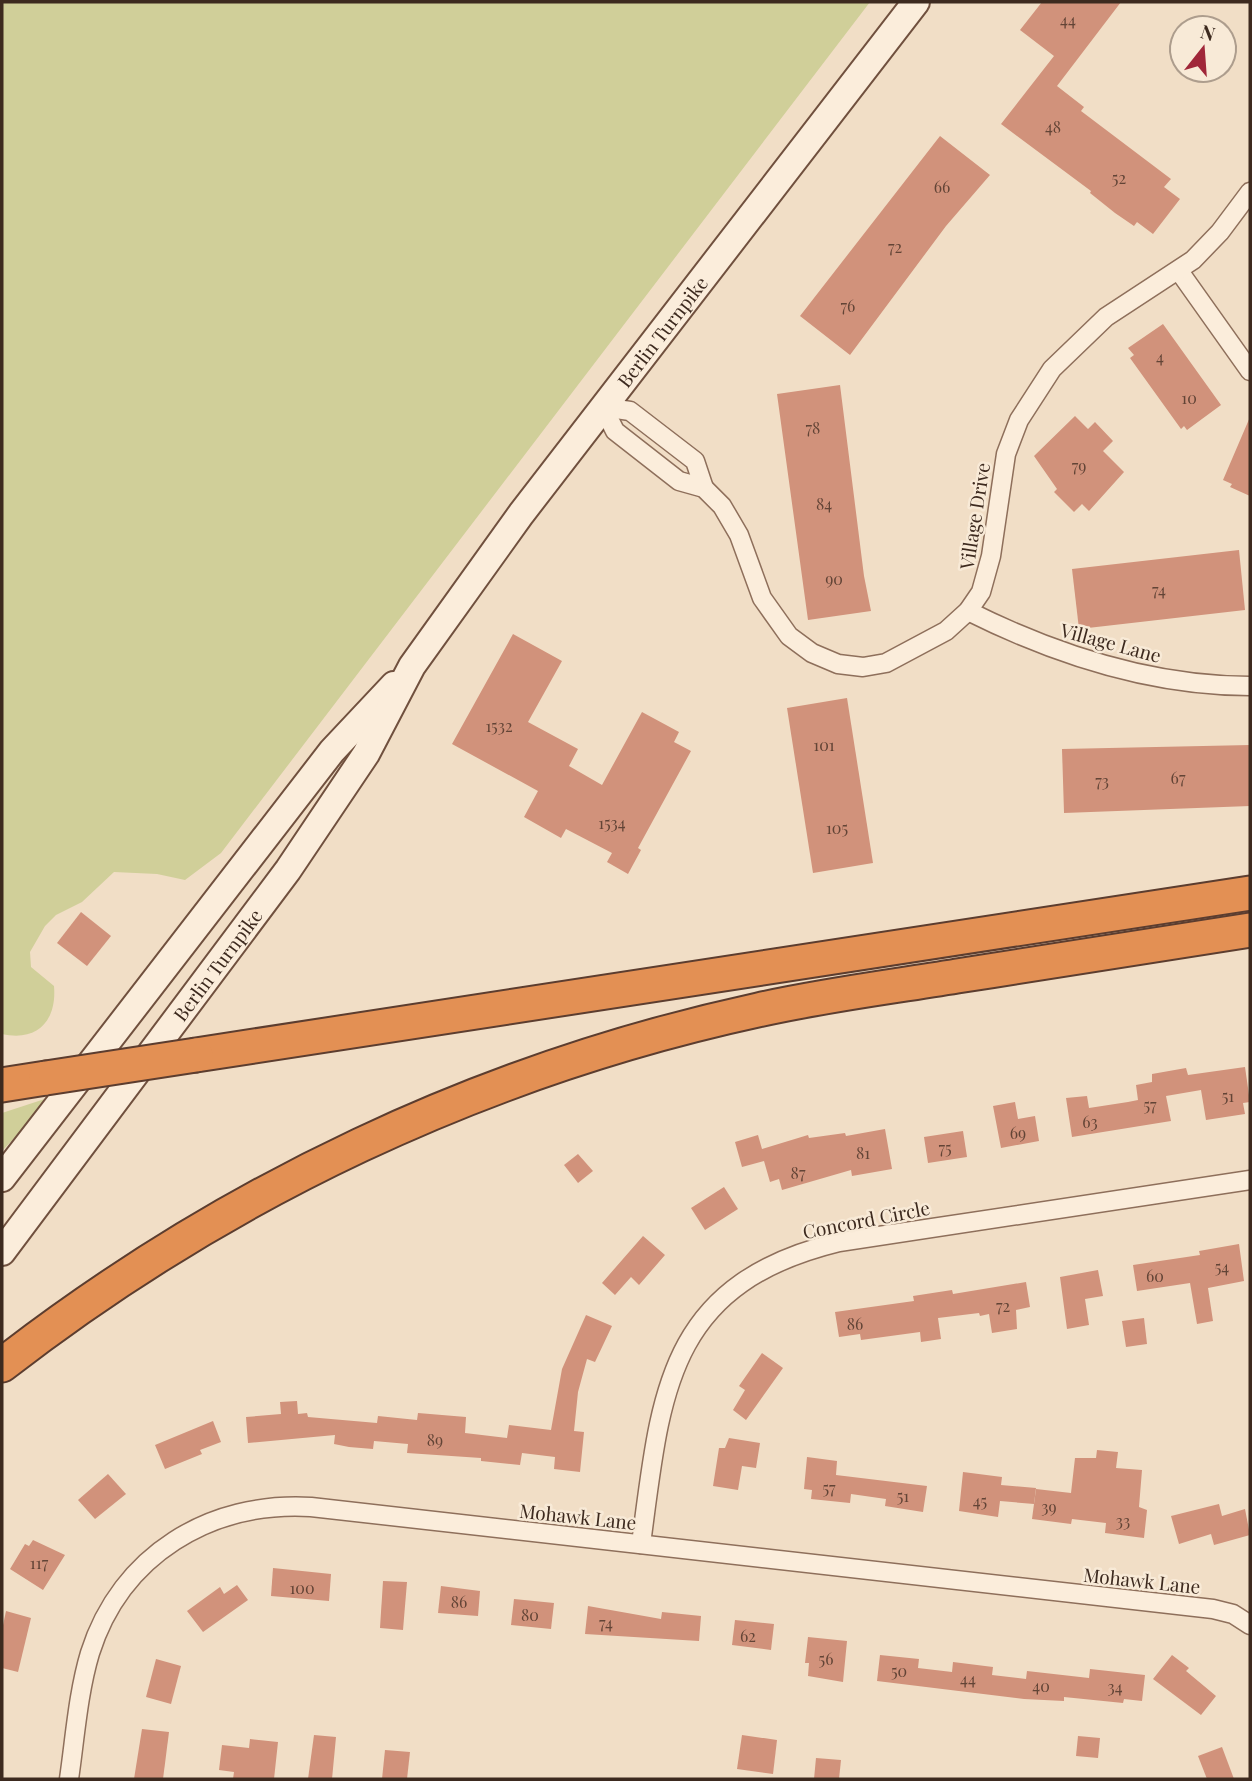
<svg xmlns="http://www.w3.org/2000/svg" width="1252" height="1781" viewBox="0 0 1252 1781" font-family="'Playfair Display',serif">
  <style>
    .green { fill: #d0cf99 }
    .building { fill: #d1927b }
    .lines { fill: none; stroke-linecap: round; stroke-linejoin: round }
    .street-casing { stroke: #8e6f5b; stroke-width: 21 }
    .secondary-casing { stroke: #70503e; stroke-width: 30 }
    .highway-casing { stroke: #5c3d2f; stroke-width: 37 }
    .street { stroke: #fbeddb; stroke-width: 18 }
    .secondary { stroke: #fbeddb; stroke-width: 26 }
    .highway { stroke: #e39054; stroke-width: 33 }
    .highway-bridge-casing { stroke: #5c3d2f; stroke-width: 37; stroke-linecap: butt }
    .highway-bridge { stroke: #e39054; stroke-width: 33 }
    .labels { text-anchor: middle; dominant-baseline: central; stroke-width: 5; stroke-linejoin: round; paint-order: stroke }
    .number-label { font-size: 16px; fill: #624436 }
    .street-label { font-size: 19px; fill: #3d2a1f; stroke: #f8ead7 }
  </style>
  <rect width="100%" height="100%" fill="#f1dec6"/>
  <g class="green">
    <path d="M 2,2 L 870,2 L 221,853 L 185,880 L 157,874 L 114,872 L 82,902 L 56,915 L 45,926 L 30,952 L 31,967 L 54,986 C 57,1021 37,1042 2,1034 Z"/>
    <polygon points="54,1096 2,1151 2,1113"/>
  </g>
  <g class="building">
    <polygon points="1042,2 1121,2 1057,86 1084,107 1081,111 1171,179 1164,187 1180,199 1153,234 1137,222 1134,226 1115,213 1090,193 1091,191 1001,124 1054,56 1020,30"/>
    <polygon points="940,136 990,175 946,226 850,355 800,316"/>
    <polygon points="1163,324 1221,405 1187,430 1184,426 1181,429 1130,358 1134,355 1128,348"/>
    <polygon points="840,385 864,576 871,611 808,620 777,394"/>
    <polygon points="1075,416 1088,429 1095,422 1113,441 1103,451 1124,472 1089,511 1082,504 1074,512 1054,492 1057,489 1034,456"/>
    <polygon points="1250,417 1250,496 1230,487 1232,484 1223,480"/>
    <polygon points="1239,550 1245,610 1079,629 1072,569"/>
    <polygon points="513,634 562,661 528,722 578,749 569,766 602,785 642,712 679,732 674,742 691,751 638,848 641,850 628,874 607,862 612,853 566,829 561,838 524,817 538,791 452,744"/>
    <polygon points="847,698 873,863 813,873 787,708"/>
    <polygon points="1250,745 1250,806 1064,813 1062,749"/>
    <polygon points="81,912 111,936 87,966 57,943"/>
    <polygon points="1245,1067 1250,1102 1243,1103 1245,1114 1206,1120 1201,1090 1166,1096 1171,1121 1072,1137 1066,1098 1087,1096 1089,1108 1128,1102 1138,1100 1136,1085 1152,1082 1152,1074 1186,1068 1188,1075"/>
    <polygon points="1015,1102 1018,1119 1035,1116 1039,1141 1001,1148 993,1106"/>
    <polygon points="885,1129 892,1169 852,1176 851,1170 782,1190 779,1179 770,1182 764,1161 742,1167 735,1142 758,1135 762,1149 808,1135 809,1138 845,1133 846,1136"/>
    <polygon points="963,1131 967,1157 928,1163 924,1137"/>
    <polygon points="578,1154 593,1171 578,1183 564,1165"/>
    <polygon points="724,1187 738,1209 705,1230 691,1208"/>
    <polygon points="643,1236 665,1255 639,1285 631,1277 615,1295 602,1283"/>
    <polygon points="1239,1244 1244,1281 1208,1288 1213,1321 1197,1324 1190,1283 1137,1291 1133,1265 1200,1255 1199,1251"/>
    <polygon points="1098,1270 1103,1296 1085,1299 1089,1325 1067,1329 1060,1277"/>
    <polygon points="1026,1282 1030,1307 1016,1310 1017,1329 992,1333 989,1314 980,1316 979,1313 938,1318 941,1339 921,1342 920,1332 861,1340 860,1334 839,1337 835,1312 914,1301 913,1296 952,1290 953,1294"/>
    <polygon points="586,1315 612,1326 595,1362 587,1359 578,1392 574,1431 584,1432 580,1472 554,1469 555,1457 522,1453 520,1465 481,1461 481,1458 407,1453 408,1444 374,1441 373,1449 349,1447 334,1444 335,1435 248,1443 246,1417 281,1414 280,1402 297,1401 298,1414 307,1413 308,1417 377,1423 378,1416 417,1420 418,1413 466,1417 465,1433 507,1438 509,1425 551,1430 562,1369"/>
    <polygon points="1144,1318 1147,1344 1126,1347 1122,1321"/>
    <polygon points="762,1353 783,1368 746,1420 733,1410 745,1390 739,1386"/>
    <polygon points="213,1421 221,1442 200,1450 202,1454 165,1469 155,1445"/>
    <polygon points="729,1438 760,1443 756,1468 742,1466 738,1490 713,1486 719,1448 725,1448"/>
    <polygon points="1097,1450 1118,1452 1116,1468 1142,1470 1139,1507 1147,1510 1144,1538 1105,1533 1106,1523 1072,1519 1071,1524 1032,1519 1036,1489 1071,1493 1075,1458 1096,1458"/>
    <polygon points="807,1457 837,1461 836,1475 927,1486 923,1512 885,1506 886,1499 851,1494 850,1503 811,1499 812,1490 804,1489"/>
    <polygon points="963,1472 1002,1477 1001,1485 1036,1488 1034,1504 1000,1501 998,1517 959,1511"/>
    <polygon points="108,1474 126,1494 95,1519 78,1500"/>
    <polygon points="1219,1504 1222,1516 1245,1509 1250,1535 1214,1545 1211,1534 1179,1544 1171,1516"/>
    <polygon points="33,1540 65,1555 43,1590 10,1569 25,1544 29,1546"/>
    <polygon points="273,1568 331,1574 329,1601 271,1596"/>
    <polygon points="383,1581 407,1582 403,1630 380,1628"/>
    <polygon points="237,1585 248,1600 203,1632 187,1611 220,1587 224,1594"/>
    <polygon points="441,1586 480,1591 478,1616 438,1613"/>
    <polygon points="514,1599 554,1603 551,1629 511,1625"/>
    <polygon points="588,1606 661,1619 662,1612 701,1616 699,1641 585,1634"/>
    <polygon points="6,1611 31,1618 18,1672 2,1668 2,1630"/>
    <polygon points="735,1620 774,1624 771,1650 732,1645"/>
    <polygon points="808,1637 847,1641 843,1682 808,1676 809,1663 805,1663"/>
    <polygon points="880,1655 919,1659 918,1668 952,1672 953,1662 993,1667 992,1675 1026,1679 1027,1671 1089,1678 1090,1669 1145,1675 1142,1701 1124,1699 1123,1703 1064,1697 1064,1701 1024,1699 877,1681"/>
    <polygon points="1172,1655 1189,1668 1186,1671 1216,1696 1201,1715 1153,1679"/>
    <polygon points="156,1659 181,1666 171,1704 146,1697"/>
    <polygon points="142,1729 169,1732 163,1779 134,1779"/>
    <polygon points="314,1735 336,1737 332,1779 308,1779"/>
    <polygon points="742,1735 777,1740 773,1774 737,1769"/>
    <polygon points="1078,1736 1100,1738 1098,1758 1076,1756"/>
    <polygon points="250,1739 278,1742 274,1779 233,1779 234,1772 219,1770 222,1745 249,1748"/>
    <polygon points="1222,1747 1234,1779 1207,1779 1198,1756"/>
    <polygon points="385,1750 410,1752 407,1779 382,1779"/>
    <polygon points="816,1758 841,1760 839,1779 814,1779"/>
  </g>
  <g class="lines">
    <g class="street-casing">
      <g id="street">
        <polyline points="1179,271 1250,371"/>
        <polyline points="603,407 615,431 679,481 704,488 722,506 739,535 762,598 789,636 812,653 838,664 863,667 886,663 946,631 968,611 981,592 991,556 1006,454 1019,420 1052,369 1106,317 1193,260 1220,232 1250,192"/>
        <polyline points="603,407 630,411 695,461 704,488"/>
        <path d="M 968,611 C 1056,655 1150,686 1250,686"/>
        <path d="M 641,1544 C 661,1393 666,1284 839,1242 L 1250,1180"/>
        <path d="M 69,1779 C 75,1738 78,1693 90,1653 C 121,1555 210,1501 311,1507 L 1213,1609 L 1233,1614 L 1250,1625"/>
      </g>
    </g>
    <g class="secondary-casing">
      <g id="secondary">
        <polyline points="2,1178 332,751 394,685"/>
        <path id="s1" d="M 2,1252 L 288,870 L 366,754 L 412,666 L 521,514 L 916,2"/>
      </g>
    </g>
    <g class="highway-casing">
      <g id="highway">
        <polyline points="196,1055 1250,893"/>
        <polyline points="2,1085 46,1078"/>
        <path d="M 2,1365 C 225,1192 482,1070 758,1010 C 824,995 891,987 957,976 C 1055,961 1153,945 1250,930"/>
      </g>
    </g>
    <use href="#street" class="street"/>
    <use href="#secondary" class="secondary"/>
    <use href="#highway" class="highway"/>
    <g class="highway-bridge-casing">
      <polyline id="highway-bridge" points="46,1078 196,1055"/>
    </g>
    <use href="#highway-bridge" class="highway-bridge"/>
  </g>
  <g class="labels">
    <g class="number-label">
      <text x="1068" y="19">44</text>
      <text x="1053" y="126">48</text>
      <text x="1119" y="177">52</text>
      <text x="942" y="186">66</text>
      <text x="895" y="246">72</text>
      <text x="848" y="305">76</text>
      <text x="1160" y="356">4</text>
      <text x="1189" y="397">10</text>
      <text x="813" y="427">78</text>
      <text x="1079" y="465">79</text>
      <text x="824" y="503">84</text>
      <text x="834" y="578">90</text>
      <text x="1159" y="589">74</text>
      <text x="499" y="725">1532</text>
      <text x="824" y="744">101</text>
      <text x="1178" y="777">67</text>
      <text x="1102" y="780">73</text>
      <text x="612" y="822">1534</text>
      <text x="837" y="827">105</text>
      <text x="1228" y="1095">51</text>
      <text x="1150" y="1104">57</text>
      <text x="1090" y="1121">63</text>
      <text x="1018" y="1132">69</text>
      <text x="945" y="1147">75</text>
      <text x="863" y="1152">81</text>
      <text x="798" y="1172">87</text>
      <text x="1222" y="1266">54</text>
      <text x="1155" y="1275">60</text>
      <text x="1003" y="1305">72</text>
      <text x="855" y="1323">86</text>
      <text x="435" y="1439">89</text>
      <text x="829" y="1487">57</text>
      <text x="903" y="1495">51</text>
      <text x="980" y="1500">45</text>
      <text x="1049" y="1506">39</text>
      <text x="1123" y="1520">33</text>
      <text x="39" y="1562">117</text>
      <text x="302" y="1587">100</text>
      <text x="459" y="1601">86</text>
      <text x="530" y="1614">80</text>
      <text x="606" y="1622">74</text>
      <text x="748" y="1635">62</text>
      <text x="826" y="1658">56</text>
      <text x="899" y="1670">50</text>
      <text x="968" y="1678">44</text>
      <text x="1041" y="1685">40</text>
      <text x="1115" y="1686">34</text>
    </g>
    <g class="street-label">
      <text stroke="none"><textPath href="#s1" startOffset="1134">Berlin Turnpike</textPath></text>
      <text transform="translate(974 516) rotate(-81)">Village Drive</text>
      <text transform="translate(1111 642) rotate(15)">Village Lane</text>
      <text stroke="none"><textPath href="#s1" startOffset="359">Berlin Turnpike</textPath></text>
      <text transform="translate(866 1219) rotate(-11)">Concord Circle</text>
      <text transform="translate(578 1516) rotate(6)">Mohawk Lane</text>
      <text transform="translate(1142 1580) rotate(6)">Mohawk Lane</text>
    </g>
  </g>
  <rect width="1252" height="1781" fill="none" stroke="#3d2a1f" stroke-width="7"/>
  <g transform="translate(1203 49) rotate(17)"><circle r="33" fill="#f8ead7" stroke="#ad9d8d" stroke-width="2"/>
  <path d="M0-5L12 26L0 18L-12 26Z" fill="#a02739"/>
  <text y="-10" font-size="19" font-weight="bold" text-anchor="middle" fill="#3d2a1f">N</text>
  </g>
</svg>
